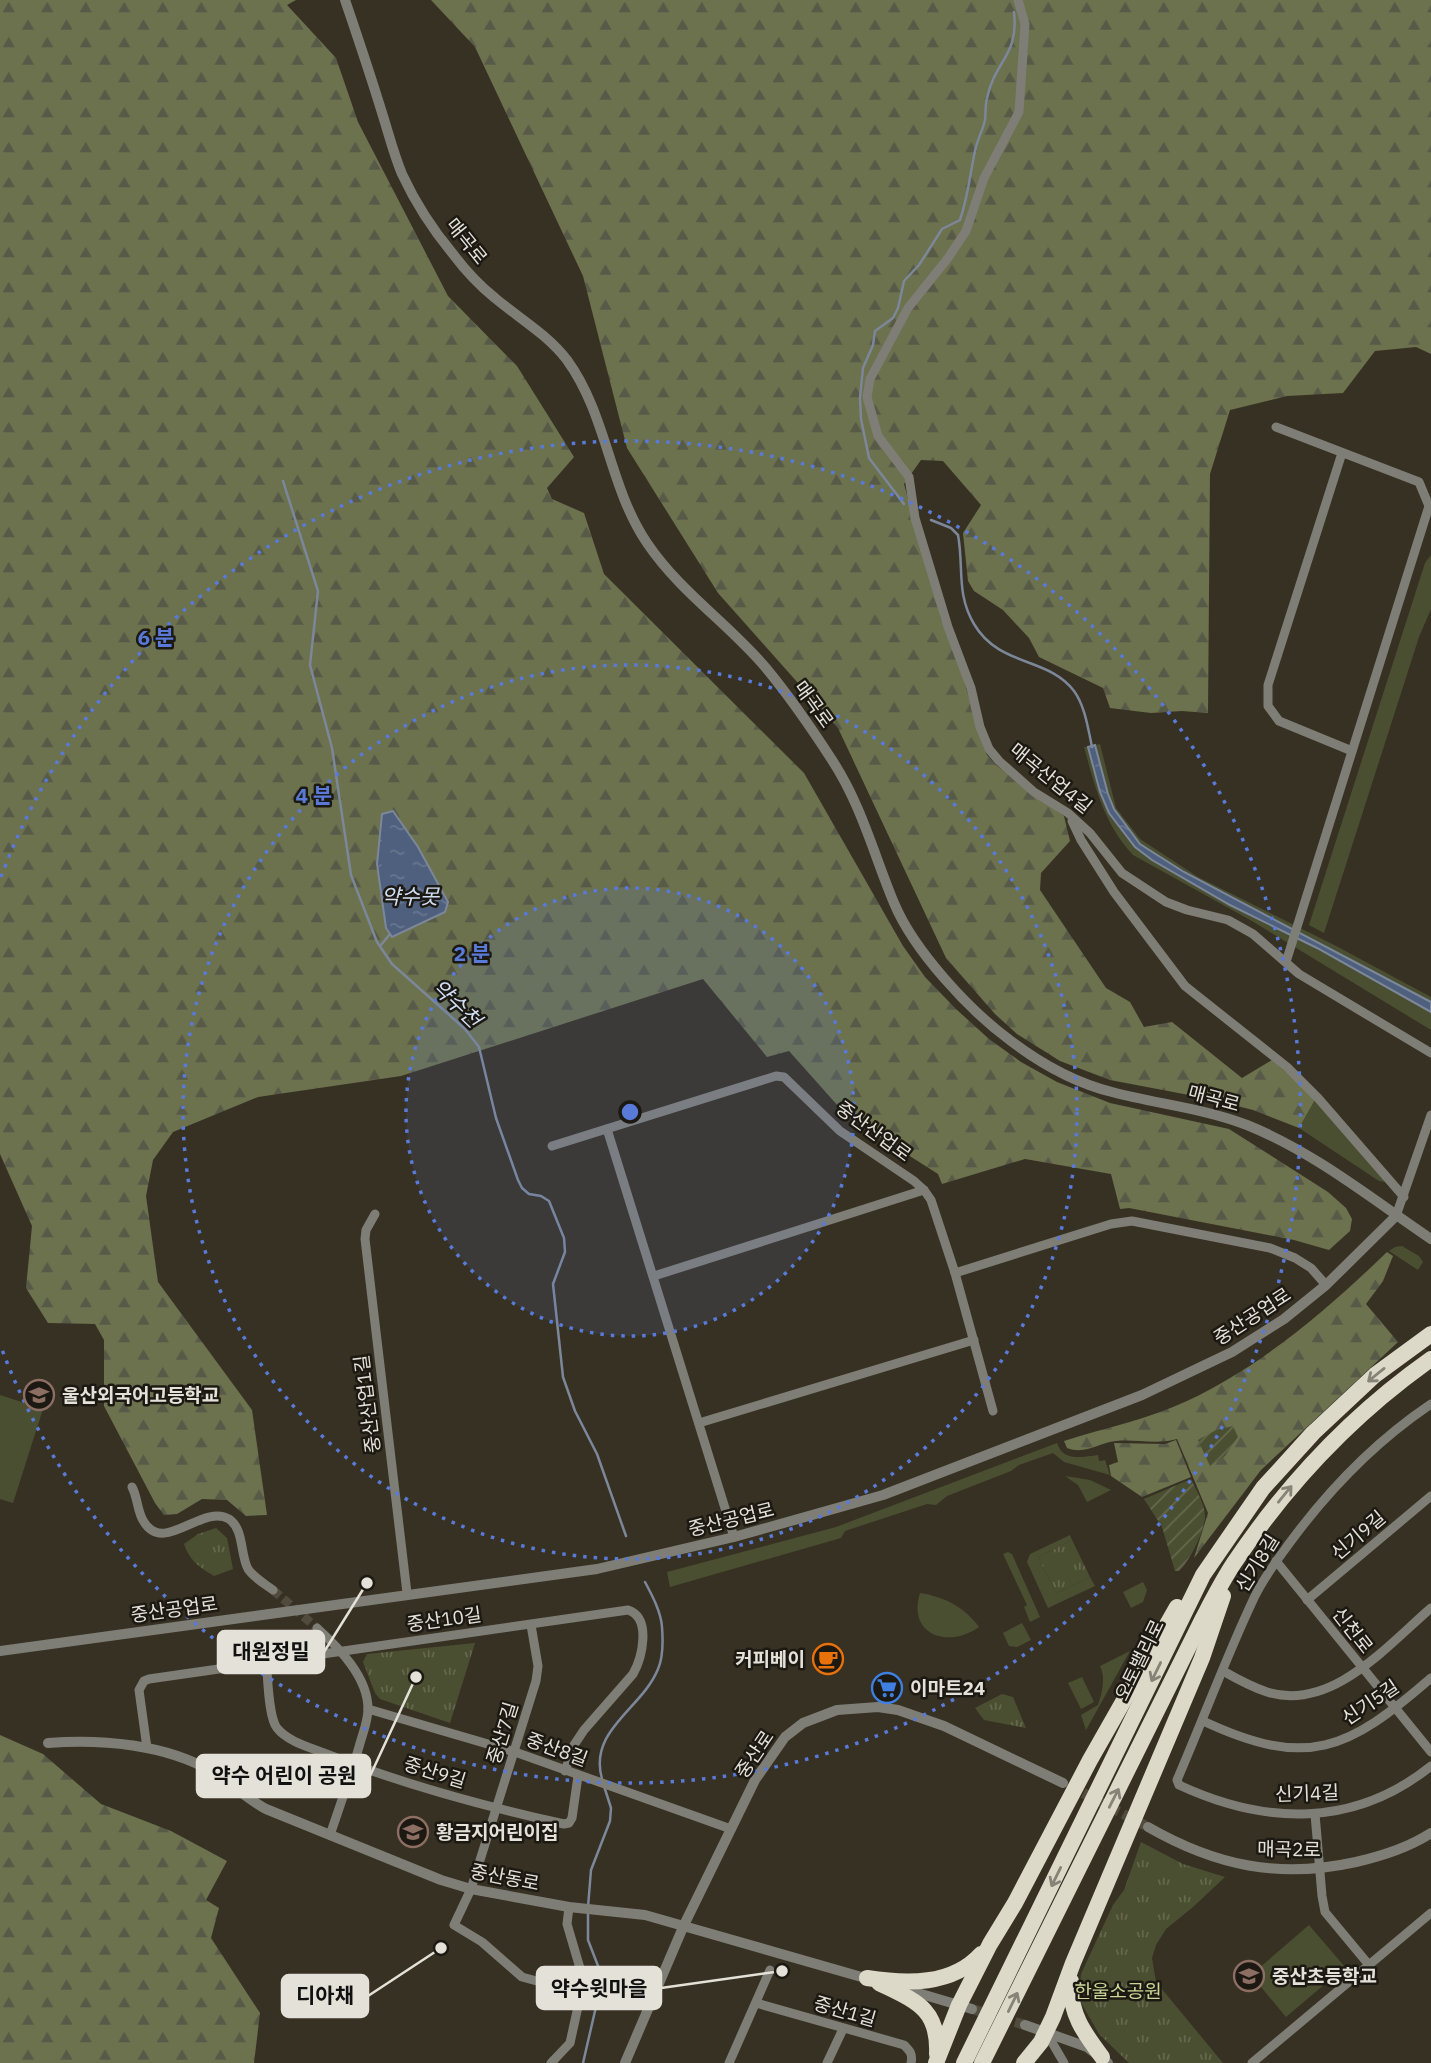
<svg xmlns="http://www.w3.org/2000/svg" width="1431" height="2063" viewBox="0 0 1431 2063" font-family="'IBM Plex Sans','Noto Sans KR',sans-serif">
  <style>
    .grass { fill: #4b4f31 }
    .forest { fill: url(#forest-firs) }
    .park { fill: url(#park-tufts) }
    .garden { fill: url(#garden-furrows) }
    .water { fill: url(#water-ripples); stroke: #7c8799; stroke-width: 2 }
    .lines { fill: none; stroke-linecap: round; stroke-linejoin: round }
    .stream { stroke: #7c8799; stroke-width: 2.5 }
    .minor-tunnel { stroke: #514b3e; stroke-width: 9; stroke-dasharray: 9 4.5; stroke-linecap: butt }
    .tertiary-tunnel { stroke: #514b3e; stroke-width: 10; stroke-dasharray: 10 5; stroke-linecap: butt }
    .minor { stroke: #7f7e76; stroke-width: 9 }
    .tertiary { stroke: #7f7e76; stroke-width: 10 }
    .trunk { stroke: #dcd9c8; stroke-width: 16 }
    .oneway { stroke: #868377 }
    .ring { fill: none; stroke: #597ad8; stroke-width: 3.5; stroke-dasharray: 3.5 7 }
    .labels { text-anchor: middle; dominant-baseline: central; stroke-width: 5; stroke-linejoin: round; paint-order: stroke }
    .street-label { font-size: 19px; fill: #e4e1d8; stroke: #1c1913 }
    .poi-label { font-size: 19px; font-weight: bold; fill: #e4e1d8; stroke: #1c1913; text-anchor: start }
    .park-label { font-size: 19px; fill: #ccd596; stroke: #1c1913 }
    .water-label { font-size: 21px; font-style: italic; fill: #d1def4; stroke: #1c1913 }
    .centre { fill: #597ad8; stroke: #1c1913; stroke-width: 3.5 }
    .ring-label { font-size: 21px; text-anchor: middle; font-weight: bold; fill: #597ad8; stroke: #1c1913; stroke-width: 5; stroke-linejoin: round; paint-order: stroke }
    .leader { fill: none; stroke: #e4e1d8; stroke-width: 2.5 }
    .callout-dot { fill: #e4e1d8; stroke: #1c1913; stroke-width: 2.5 }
    .callout { fill: #e4e1d8; stroke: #e4e1d8; stroke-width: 2.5 }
    .callout-label { font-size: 21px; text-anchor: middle; font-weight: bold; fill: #111 }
  </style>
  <defs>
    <pattern id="forest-firs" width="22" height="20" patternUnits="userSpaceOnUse" patternTransform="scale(1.75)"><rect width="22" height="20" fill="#6c714e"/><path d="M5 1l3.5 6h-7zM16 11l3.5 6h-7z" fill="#585a48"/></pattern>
    <pattern id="park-tufts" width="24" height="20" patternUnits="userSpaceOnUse" patternTransform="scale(1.75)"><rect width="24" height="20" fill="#4b4f31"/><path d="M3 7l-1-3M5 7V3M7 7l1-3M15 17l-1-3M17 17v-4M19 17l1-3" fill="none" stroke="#65684e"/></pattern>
    <pattern id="garden-furrows" width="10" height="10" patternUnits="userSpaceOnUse" patternTransform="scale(1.75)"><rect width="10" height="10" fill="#4b4f31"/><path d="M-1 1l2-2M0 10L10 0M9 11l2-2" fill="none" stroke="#65684e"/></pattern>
    <pattern id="water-ripples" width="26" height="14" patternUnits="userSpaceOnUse" patternTransform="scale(1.75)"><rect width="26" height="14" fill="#4f607e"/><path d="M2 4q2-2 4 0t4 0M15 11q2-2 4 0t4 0" fill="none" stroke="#687690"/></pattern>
  </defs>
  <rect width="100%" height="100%" fill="#373123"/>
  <g class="grass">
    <polygon points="1431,555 1431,609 1419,637 1324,933 1309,925 1425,563"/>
    <polygon points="1100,744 1116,808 1140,839 1198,877 1338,947 1431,997 1431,1002 1154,855 1140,844 1114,809 1108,794 1095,745"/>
    <path d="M 1084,747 L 1088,747 L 1100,792 L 1109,813 L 1135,847 L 1152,860 L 1230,905 L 1317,948 L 1431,1012 L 1431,1030 L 1252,921 L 1133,855 C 1104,824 1095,787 1084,747 Z"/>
    <polygon points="1316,1098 1385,1182 1379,1181 1299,1128"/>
    <polygon points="1402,1246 1419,1256 1423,1262 1418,1270 1389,1251 1395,1247"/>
    <polygon points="0,1395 43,1409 13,1503 0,1499"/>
    <path d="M 1057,1443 C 1063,1462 1082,1457 1098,1455 L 1099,1461 L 1105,1460 L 1110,1475 L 1064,1462 L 1053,1453 L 1019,1465 L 1011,1471 L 947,1496 L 936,1505 L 927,1504 L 845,1531 L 841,1538 L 670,1587 L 667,1572 L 836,1527 Z"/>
    <polygon points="1065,1476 1090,1480 1111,1490 1087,1502 1078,1485"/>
    <polygon points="1070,1535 1072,1540 1038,1557 1056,1593 1090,1577 1095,1586 1048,1608 1027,1562 1030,1554"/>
    <polygon points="1008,1552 1012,1554 1040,1617 1030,1622 1024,1607 1027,1605 1003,1554"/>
    <polygon points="1143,1582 1147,1590 1143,1602 1131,1608 1123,1592"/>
    <path d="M 920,1593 C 945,1597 964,1607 979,1627 C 948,1649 907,1635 920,1593 Z"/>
    <path d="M 1130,1651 L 1086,1730 L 1081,1715 L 1098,1705 C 1102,1694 1106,1677 1100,1666 Z"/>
    <polygon points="1082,1677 1094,1702 1081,1709 1068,1683"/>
    <polygon points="1309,1925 1345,1967 1286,2017 1251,1975"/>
  </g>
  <g class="forest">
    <polygon points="0,0 296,0 287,5 336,58 358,122 448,296 517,366 574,457 547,488 552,499 584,513 604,574 804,773 903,946 925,977 956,1009 989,1039 1021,1062 1057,1082 1110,1103 1229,1129 1328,1192 1346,1208 1352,1219 1350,1231 1329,1250 1294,1240 1129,1208 1120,1209 1111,1174 1025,1159 942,1184 938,1174 847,1116 789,1051 767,1057 703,979 401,1076 258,1097 173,1132 153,1160 146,1196 158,1282 252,1410 267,1515 246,1516 227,1500 202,1499 177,1514 164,1515 155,1503 104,1406 104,1340 95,1324 48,1323 26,1288 32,1226 0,1154"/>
    <polygon points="431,0 1431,0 1431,354 1416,347 1375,351 1343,393 1287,396 1230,410 1210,474 1208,713 1182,711 1151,713 1110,708 1103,688 1039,657 1029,638 1003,610 974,591 968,581 963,533 981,505 943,461 921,460 904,484 941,619 958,660 982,743 987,755 996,765 1064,816 1070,841 1041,873 1040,890 1106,988 1130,1002 1144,1027 1172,1022 1242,1078 1272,1060 1316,1098 1299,1128 1253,1110 1210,1099 1110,1080 1060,1061 1017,1034 995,1014 946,958 838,728 718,593 627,448 583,276 475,47"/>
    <path d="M 1387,1252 L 1393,1256 L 1383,1281 L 1366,1304 L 1398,1342 L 1261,1470 L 1194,1558 L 1208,1513 L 1177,1439 C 1157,1445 1136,1439 1116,1441 C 1098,1443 1085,1455 1067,1448 L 1064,1441 C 1104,1428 1149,1419 1187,1401 C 1262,1366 1328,1309 1387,1252 Z"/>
    <polygon points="1176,1440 1191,1477 1142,1497 1111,1476 1109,1465 1118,1462 1114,1443 1165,1444"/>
    <polygon points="0,1735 43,1754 101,1804 171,1831 227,1861 206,1900 219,1908 211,1938 260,2013 254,2063 0,2063"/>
  </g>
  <g class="park">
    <path d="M 216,1528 L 227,1538 L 233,1569 L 214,1576 C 199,1567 190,1561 184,1544 L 198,1534 Z"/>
    <polygon points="1072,1540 1090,1577 1056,1593 1038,1557"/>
    <polygon points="1022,1623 1031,1640 1017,1647 1009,1646 1003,1633"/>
    <polygon points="475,1643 450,1723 380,1699 375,1693 363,1662 367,1654"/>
    <polygon points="1002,1694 1013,1697 1026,1728 984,1720 975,1708"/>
    <polygon points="1141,1842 1183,1864 1225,1877 1193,1907 1166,1929 1156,1945 1152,1958 1156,1982 1223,2063 1129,2063 1099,2034 1079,1999 1081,1974 1113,1905 1124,1890"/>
  </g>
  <g class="garden">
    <polygon points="1233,1426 1238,1437 1225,1456 1210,1466 1198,1440 1216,1430"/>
    <path d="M 1191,1479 C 1196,1490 1205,1504 1205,1516 C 1205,1530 1190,1561 1179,1571 L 1175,1571 L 1162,1527 L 1144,1499 Z"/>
  </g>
  <g class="water">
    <polygon points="1095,745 1108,794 1114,809 1140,844 1184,872 1431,1002 1431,1012 1317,948 1230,905 1152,860 1135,847 1109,813 1100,792 1088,747"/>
    <polygon points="393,811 418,847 448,902 445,912 392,937 386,928 377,864 382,814"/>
  </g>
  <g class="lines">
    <g class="stream">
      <polyline points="283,481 318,591 310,665 332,748 351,875 377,942 392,964 465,1029 479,1047 496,1118 518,1180 522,1188 529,1194 541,1196 549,1201 564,1238 565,1252 553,1284 563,1377 575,1411 597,1454 626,1536"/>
      <path d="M 904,504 L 869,458 L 861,419 L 860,398 L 863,368 L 873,345 L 875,331 L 893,318 L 898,308 L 904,281 L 919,265 L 942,229 L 960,220 C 968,197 970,174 975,151 C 977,140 983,130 985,120 C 986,112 985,105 987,98 C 995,60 1019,56 1014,12"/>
      <path d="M 931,520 L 951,528 L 958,535 C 964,567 956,594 974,624 C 999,667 1049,657 1074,691 C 1085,706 1088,728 1092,747"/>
      <polyline points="381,945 390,934"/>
      <path d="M 602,1779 C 588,1730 642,1709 658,1669 C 663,1658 663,1640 662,1627 C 661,1612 652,1595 645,1582"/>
      <polyline points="588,1907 591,1870 610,1821 611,1808 604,1786"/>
      <polyline points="583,2063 598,1998 600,1971 588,1940 588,1914"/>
    </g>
    <polyline class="minor-tunnel" points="273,1590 317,1628"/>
    <g class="tertiary-tunnel">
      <polyline points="1070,1786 1148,1827"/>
      <polyline points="972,2009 1025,2025"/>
    </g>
    <g class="minor">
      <polyline points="1018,0 1025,24 1019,112 984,178 966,231 948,258 908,308 870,379 867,397 878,436 909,477 915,518 948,627 971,688 980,727 989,749 999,761 1034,792 1068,813 1090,833 1122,873 1166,902 1187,910 1228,920 1253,934 1299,974 1431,1053"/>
      <polyline points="1276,427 1419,482 1429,506 1286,962"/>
      <polyline points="1342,453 1268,685 1268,706 1279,721 1352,751"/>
      <polyline points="1072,821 1081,840 1114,892 1185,986 1287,1067 1318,1098 1404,1197"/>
      <polyline points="607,1129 734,1537"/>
      <polyline points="552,1146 776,1076 784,1077 840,1131 914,1181 924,1190 931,1200 955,1273 993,1411"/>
      <polyline points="375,1214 366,1230 365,1239 407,1593"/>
      <polyline points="1396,1216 1431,1115"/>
      <polyline points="955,1273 1111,1224 1132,1221 1270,1248 1295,1258 1311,1268 1326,1285"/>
      <polyline points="654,1276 924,1190"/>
      <path d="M 1431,1404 C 1376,1441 1331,1487 1291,1541 C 1278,1559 1263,1578 1254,1598 C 1226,1657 1203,1720 1177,1780 L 1179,1785 C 1265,1825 1354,1828 1431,1766"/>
      <polyline points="699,1423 974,1340"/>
      <path d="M 132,1487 C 138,1498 137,1512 144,1522 C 164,1555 203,1503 229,1519 C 244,1529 240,1554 248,1569 C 254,1578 265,1584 273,1590"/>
      <polyline points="1276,1561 1431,1752"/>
      <polyline points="1307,1600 1431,1496"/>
      <polyline points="531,1625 538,1666 536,1681 471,1889 454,1925 482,1942 522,1977 581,1993"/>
      <path d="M 317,1628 C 339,1648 368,1677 368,1709 C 368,1722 362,1735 359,1747 C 350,1777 340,1806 330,1835"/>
      <path d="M 266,1660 C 268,1676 268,1717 277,1728 C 287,1741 309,1747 324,1753 C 401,1784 483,1806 564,1824 L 569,1823 L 572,1818 L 578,1776"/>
      <path d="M 1223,1671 C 1237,1679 1252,1687 1267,1692 C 1331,1712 1387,1646 1431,1608"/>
      <polyline points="368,1709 515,1752 731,1829"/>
      <path d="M 1203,1721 C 1308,1770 1348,1750 1431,1678"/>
      <path d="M 147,1748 L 139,1690 L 144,1681 L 149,1679 L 628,1610 C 652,1618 642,1658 633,1674 L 584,1730 L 574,1745 L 565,1771"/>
      <polyline points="1315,1814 1322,1896 1325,1912 1369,1965"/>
      <path d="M 756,2003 L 904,2045 C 910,2051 913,2054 911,2063"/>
      <polyline points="1046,2032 1064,2063"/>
      <polyline points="551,2063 570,2043 581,1993 582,1975 567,1924 569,1907"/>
      <polyline points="729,2063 770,1970"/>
      <polyline points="827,2063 843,2029"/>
      <polyline points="1252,2063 1431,1913"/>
    </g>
    <g class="tertiary">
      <path d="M 345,0 C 358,38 371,77 383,116 C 389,135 394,155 402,174 C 415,202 433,230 453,254 C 465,270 480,286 495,298 C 520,319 547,334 567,360 C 607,415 609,487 647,543 C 680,592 729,624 766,668 C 790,697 812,729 832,760 C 861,804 874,855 894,903 C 914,951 970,1011 1011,1041 C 1040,1063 1076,1083 1112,1092 C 1157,1104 1203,1108 1247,1125 C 1314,1152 1372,1199 1431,1239"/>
      <polyline points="0,1651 597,1569 734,1537 883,1495 1142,1395 1232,1352 1284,1319 1326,1285 1396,1216"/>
      <path d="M 48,1743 C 102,1739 165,1744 213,1772 C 231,1783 247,1799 266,1809 L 441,1880 L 471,1889 L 569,1907 L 645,1915 L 872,1980"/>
      <path d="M 1148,1827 C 1216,1866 1279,1879 1356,1862 C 1382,1856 1408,1848 1431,1833"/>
      <polyline points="901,1988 972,2009"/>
      <polyline points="1025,2025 1087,2047 1108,2063"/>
      <polyline points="625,2063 684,1925 755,1780 785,1737 803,1723 837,1710 878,1707 898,1710 944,1726 1063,1783"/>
    </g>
    <g class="trunk">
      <path d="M 867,1978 C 906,1984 952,1986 981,1954"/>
      <path d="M 1071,1981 C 1069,2013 1084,2033 1102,2057"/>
      <path d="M 879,1983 C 915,2001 939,2008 937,2054"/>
      <polyline points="936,2063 959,2005 990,1944 1015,1903 1090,1760 1177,1607"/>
      <polyline points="964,2063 1203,1575 1263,1488 1313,1433 1375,1375 1431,1334"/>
      <path d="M 982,2063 L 1202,1620 C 1212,1601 1222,1581 1234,1563 C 1287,1484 1353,1414 1431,1359"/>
      <polyline points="1024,2063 1041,2042 1053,2017 1073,1963 1202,1658 1223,1596"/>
    </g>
  </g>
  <defs><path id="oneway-shaft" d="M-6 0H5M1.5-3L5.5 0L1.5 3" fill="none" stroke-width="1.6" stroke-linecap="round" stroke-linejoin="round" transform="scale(1.75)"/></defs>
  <g class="oneway">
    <use href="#oneway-shaft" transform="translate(1376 1375) rotate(141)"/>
    <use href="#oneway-shaft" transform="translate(1285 1494) rotate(-51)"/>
    <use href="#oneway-shaft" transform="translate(1156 1672) rotate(116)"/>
    <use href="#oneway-shaft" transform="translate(1114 1798) rotate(-63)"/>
    <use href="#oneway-shaft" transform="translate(1056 1877) rotate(116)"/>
    <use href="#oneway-shaft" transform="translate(1013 2002) rotate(-64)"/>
  </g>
  <circle cx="630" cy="1112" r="224" fill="#597ad8" fill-opacity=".12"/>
  <g class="ring">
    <circle cx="630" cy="1112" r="224"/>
    <circle cx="630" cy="1112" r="447"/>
    <path d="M1 877A671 671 0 1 1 1 1347"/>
  </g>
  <defs>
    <g id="school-ring" transform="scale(1.575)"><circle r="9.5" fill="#1c1913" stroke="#8d6e63" stroke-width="1.5"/><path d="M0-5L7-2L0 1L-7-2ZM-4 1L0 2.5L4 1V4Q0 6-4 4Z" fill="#8d6e63"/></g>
    <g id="cafe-ring" transform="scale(1.575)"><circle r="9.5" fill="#1c1913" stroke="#e8710a" stroke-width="1.5"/><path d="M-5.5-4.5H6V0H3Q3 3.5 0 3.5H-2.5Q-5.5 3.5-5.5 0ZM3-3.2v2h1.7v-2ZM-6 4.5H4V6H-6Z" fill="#e8710a"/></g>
    <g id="supermarket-ring" transform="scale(1.575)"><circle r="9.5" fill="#1c1913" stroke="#3f7fe0" stroke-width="1.5"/><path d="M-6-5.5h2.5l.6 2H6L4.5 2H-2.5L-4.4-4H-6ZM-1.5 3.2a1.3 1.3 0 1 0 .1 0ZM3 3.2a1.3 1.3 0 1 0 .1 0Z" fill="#3f7fe0"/></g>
  </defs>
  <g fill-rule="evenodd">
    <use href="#school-ring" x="39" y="1395"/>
    <use href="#cafe-ring" x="828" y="1659"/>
    <use href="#supermarket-ring" x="887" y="1688"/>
    <use href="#school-ring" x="413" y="1832"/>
    <use href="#school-ring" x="1249" y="1976"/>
  </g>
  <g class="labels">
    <g class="street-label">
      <text transform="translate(467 241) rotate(51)">매곡로</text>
      <text transform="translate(814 704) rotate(54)">매곡로</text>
      <text transform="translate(1051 778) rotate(39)">매곡산업4길</text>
      <text transform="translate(1214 1098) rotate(15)">매곡로</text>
      <text transform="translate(874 1131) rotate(36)">중산산업로</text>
      <text transform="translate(1252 1316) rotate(-33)">중산공업로</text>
      <text transform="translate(367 1404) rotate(-97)">중산산업1길</text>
      <text transform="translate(731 1519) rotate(-14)">중산공업로</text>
      <text transform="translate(1358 1535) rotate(-40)">신기9길</text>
      <text transform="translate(1257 1563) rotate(-58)">신기8길</text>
      <text transform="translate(174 1609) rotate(-8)">중산공업로</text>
      <text transform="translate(444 1619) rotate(-8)">중산10길</text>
      <text transform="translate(1353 1630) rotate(52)">신천로</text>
      <text transform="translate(1139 1660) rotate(-64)">오토밸리로</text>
      <text transform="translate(1370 1702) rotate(-34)">신기5길</text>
      <text transform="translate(502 1733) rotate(-73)">중산7길</text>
      <text transform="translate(557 1749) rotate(20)">중산8길</text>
      <text transform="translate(754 1754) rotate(-56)">중산로</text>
      <text transform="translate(435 1772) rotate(17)">중산9길</text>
      <text transform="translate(1307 1793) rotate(-2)">신기4길</text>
      <text transform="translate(1289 1849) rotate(1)">매곡2로</text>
      <text transform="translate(505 1877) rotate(11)">중산동로</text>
      <text transform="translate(845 2011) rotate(16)">중산1길</text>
    </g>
    <g class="poi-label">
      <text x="62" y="1395">울산외국어고등학교</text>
      <text x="805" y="1659" text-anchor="end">커피베이</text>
      <text x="910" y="1688">이마트24</text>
      <text x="436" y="1832">황금지어린이집</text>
      <text x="1272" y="1976">중산초등학교</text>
    </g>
    <g class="park-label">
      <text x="1118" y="1991">한울소공원</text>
    </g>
    <g class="water-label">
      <text x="410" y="896">약수못</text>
      <text transform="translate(457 1003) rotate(44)">약수천</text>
    </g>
  </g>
  <circle cx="630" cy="1112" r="10" class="centre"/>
  <g class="ring-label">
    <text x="156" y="645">6 분</text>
    <text x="314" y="803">4 분</text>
    <text x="472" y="961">2 분</text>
  </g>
  <path class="leader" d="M367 1583L324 1652M416 1677L370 1776M782 1971L661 1988M441 1948L368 1996"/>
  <g class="callout-dot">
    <circle cx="367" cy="1583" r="7"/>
    <circle cx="416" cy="1677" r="7"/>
    <circle cx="782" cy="1971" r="7"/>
    <circle cx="441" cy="1948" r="7"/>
  </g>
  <g class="callout">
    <rect x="218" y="1631" width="106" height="42" rx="7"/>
    <rect x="197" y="1755" width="173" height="42" rx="7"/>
    <rect x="537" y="1967" width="124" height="42" rx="7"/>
    <rect x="282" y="1975" width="86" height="42" rx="7"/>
  </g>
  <g class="callout-label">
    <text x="271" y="1659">대원정밀</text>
    <text x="284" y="1783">약수 어린이 공원</text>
    <text x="599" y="1996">약수윗마을</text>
    <text x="325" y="2003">디아채</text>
  </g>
</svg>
